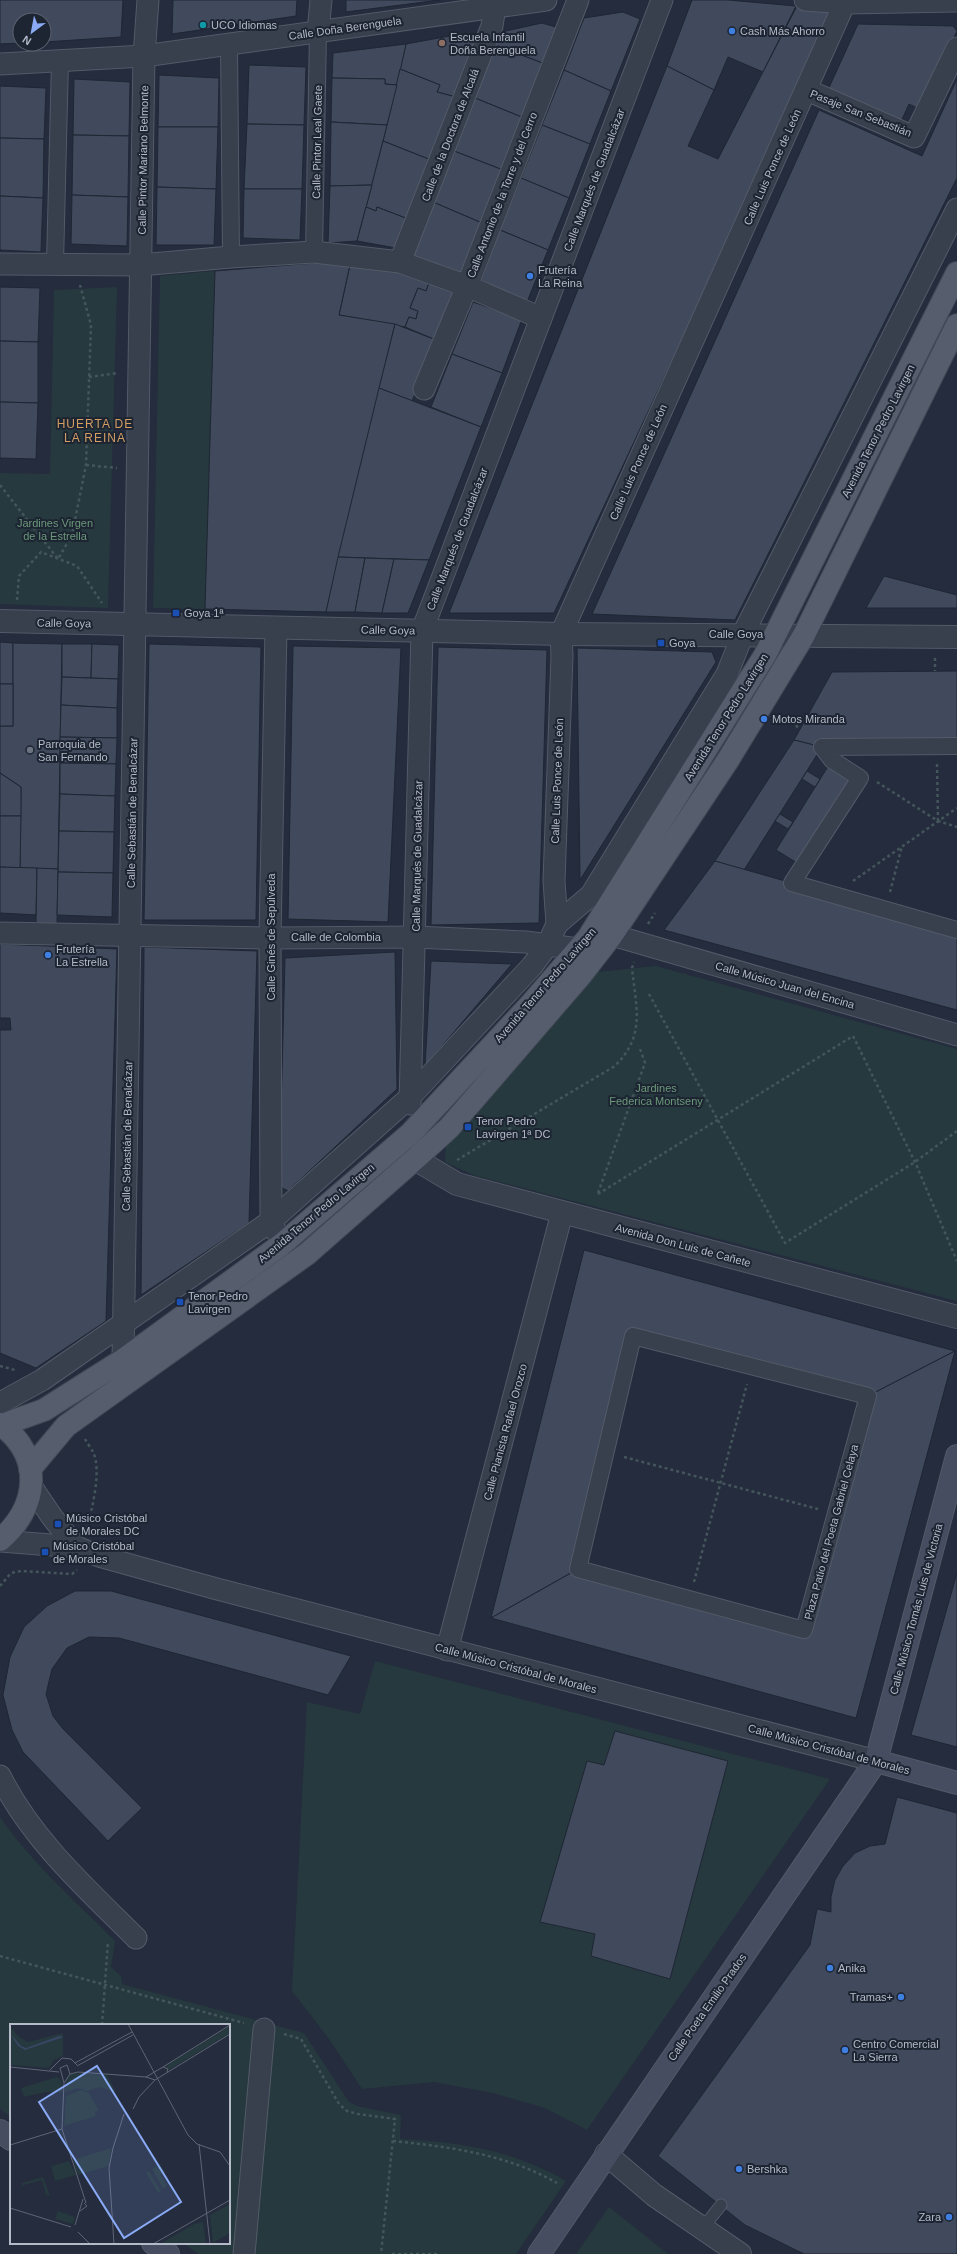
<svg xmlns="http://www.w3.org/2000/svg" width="957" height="2254" viewBox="0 0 957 2254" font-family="Helvetica,sans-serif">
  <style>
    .green { fill: #26393e }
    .building { fill: #404a5c; stroke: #1f2634 }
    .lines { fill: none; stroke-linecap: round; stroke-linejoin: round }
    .service-casing { stroke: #535a68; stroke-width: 13 }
    .pedestrian-casing { stroke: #535a68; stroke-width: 18 }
    .minor-casing { stroke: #535a68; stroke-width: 23 }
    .tertiary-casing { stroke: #535a68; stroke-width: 24 }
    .secondary-casing { stroke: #535a68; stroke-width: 24 }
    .primary-casing { stroke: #414856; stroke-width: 24 }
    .path { stroke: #44565b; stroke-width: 2.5; stroke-dasharray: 3 3; stroke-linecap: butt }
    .service { stroke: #383f4d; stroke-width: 11 }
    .pedestrian { stroke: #383f4d; stroke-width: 16 }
    .minor { stroke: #383f4d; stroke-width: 21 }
    .tertiary { stroke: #383f4d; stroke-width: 22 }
    .secondary { stroke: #464d60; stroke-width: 22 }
    .primary { stroke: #565d6d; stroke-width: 22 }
    .culture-dot { fill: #0f9aa8; stroke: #1d2432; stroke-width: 1.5 }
    .shop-dot { fill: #3f7fe0; stroke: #1d2432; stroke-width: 1.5 }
    .education-dot { fill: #8d6e63; stroke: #1d2432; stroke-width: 1.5 }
    .transit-dot { fill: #1a4fb4; stroke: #1d2432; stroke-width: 1.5 }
    .worship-dot { fill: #6b7280; stroke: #1d2432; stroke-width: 1.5 }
    .labels { text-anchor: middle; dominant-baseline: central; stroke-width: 4; stroke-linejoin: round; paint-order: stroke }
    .poi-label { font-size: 11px; fill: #b4bac8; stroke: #1d2432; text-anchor: start }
    .street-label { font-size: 11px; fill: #b4bac8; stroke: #1d2432 }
    .park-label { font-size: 11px; fill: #6b997a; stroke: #1d2432 }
    .neighbourhood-label { font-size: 12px; letter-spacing: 1px; fill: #d39e64; stroke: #1d2432 }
    .inset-road { fill: none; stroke: #5e6575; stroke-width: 1 }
    .view { fill: #8aaaf6; fill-opacity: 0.15; stroke: #8aaaf6; stroke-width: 2 }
    .inset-edge { fill: none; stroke: #b4bac8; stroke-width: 2 }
  </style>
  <rect width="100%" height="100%" fill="#242c3d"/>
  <g class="green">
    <polygon points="215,271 205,609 153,608 160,276"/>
    <polygon points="117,287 108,608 0,604 0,473 50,474 54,290"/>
    <polygon points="656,966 957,1049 957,1301 473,1175 445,1162 446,1144 598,972"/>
    <polygon points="375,1661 830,1779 587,2130 545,2108 493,2093 434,2082 362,2089 329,2039 292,1991 307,1702 360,1714"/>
    <path d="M 0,1817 C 32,1863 76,1902 115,1941 L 111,1967 L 121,1976 L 122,1984 L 304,2033 L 349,2102 L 357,2106 L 401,2115 L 400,2139 C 462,2142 511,2150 566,2181 L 516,2254 L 198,2254 L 183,2243 L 229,2243 L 229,2025 L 11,2025 L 11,2117 L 0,2109 Z"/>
    <polygon points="609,2207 668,2254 576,2254"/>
  </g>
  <g class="building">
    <polygon points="0,0 123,0 121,37 44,42 44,20 20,20 20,43 0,44"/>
    <polygon points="173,0 297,0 296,16 172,34"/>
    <polygon points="346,0 440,0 346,12"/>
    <polygon points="692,0 728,0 796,6 763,72 728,57 714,90 667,66"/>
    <polygon points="798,4 836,10 554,613 449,613 667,66 714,90 688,146 718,159"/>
    <polygon points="623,12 640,19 611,91 564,70 584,18"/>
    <polygon points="542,23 559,28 545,64 495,45 501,32"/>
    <polygon points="858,24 953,26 957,31 921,110 909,104 899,126 827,92"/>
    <polygon points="466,33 479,38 456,97 437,92 440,85 400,69 406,44"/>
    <polygon points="406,44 397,85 385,84 385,79 332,78 333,53"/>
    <polygon points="495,45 545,64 524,118 475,98"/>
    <polygon points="249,65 306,67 304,125 247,124"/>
    <polygon points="400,69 440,85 437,92 456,97 431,160 383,141"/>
    <polygon points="564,70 611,91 590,144 542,125"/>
    <polygon points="159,75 219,78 218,127 158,127"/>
    <polygon points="332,78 385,79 385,84 397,85 387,125 331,122"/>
    <polygon points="74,79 130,82 129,136 73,135"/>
    <polygon points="957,79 957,178 735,620 592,614 819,110 922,156"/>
    <polygon points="0,86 46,88 44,139 0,138"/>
    <polygon points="475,98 524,118 503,170 454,151"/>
    <polygon points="331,122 387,125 372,185 330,186"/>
    <polygon points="247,124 304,125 302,189 244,189"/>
    <polygon points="542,125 590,144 569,198 521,178"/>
    <polygon points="158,127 218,127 216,189 157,187"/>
    <polygon points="73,135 129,136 128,197 72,195"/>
    <polygon points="0,138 44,139 43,198 0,196"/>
    <polygon points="383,141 431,160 408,219 377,207 376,211 366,207"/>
    <polygon points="454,151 503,170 482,223 433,202"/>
    <polygon points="521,178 569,198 548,250 500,230"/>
    <polygon points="372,185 357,241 328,243 330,186"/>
    <polygon points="157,187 216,189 214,245 156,245"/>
    <polygon points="244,189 302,189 300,240 243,238"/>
    <polygon points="72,195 128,197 127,246 71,244"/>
    <polygon points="0,196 43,198 41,252 0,250"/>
    <polygon points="433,202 482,223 461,277 412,256"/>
    <polygon points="366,207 376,211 377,207 408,219 396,248 357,241"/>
    <polygon points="500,230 548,250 527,302 481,280"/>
    <polygon points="351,260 387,267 429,283 426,291 418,288 410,308 418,311 416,319 409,317 405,327 339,315"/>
    <polygon points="351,260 339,315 395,324 326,612 205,609 215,271"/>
    <polygon points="429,283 455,293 436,340 405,327 409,317 416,319 418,311 410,308 418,288 426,291"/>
    <polygon points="0,287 40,288 38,342 0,341"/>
    <polygon points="473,302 522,319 502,373 452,354"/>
    <polygon points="395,324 436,340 412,401 379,388"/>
    <polygon points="0,341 38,342 38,403 0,402"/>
    <polygon points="452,354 502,373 481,427 431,407"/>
    <polygon points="379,388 481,427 429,560 338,557"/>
    <polygon points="0,402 38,403 36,459 0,458"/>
    <polygon points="338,557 365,558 355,612 326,612"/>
    <polygon points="365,558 394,559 382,613 355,612"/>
    <polygon points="394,559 429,560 408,613 382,613"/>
    <polygon points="884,576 957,595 957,608 866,608"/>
    <polygon points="0,642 13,643 13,684 0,684"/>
    <polygon points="13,643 62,644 58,869 20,868 21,787 0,773 0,726 13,726"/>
    <polygon points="62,644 92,644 91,678 62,677"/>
    <polygon points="92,644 119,645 118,679 91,678"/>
    <polygon points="149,644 261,647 256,920 144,920"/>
    <polygon points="293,646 401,648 388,922 288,919"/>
    <polygon points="438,647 547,650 539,923 431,925"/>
    <polygon points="577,648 712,652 716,662 580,880"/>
    <polygon points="957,671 957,746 822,747 794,740 832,672"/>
    <polygon points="62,677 118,679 117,708 61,705"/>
    <rect x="0" y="684" width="13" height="42"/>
    <polygon points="61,705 117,708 117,738 60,737"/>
    <polygon points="60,737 117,738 116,764 60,763"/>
    <polygon points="794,740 822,747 744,870 715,861"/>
    <polygon points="832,760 860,778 802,866 776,850"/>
    <polygon points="60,763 116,764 115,796 60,794"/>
    <polygon points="807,771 820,779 815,787 802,779"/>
    <polygon points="0,773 21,787 21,816 0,816"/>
    <polygon points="60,794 115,796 114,832 59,831"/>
    <polygon points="780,814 793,822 788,829 775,821"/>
    <polygon points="0,816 21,816 20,868 0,867"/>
    <polygon points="59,831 114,832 113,873 58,872"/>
    <polygon points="715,861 957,930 957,1010 664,930"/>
    <polygon points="0,867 37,868 36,915 0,913"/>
    <polygon points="37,868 58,869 57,924 36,923"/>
    <polygon points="58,872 113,873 112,917 57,915"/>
    <polygon points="0,944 117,949 106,1321 36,1368 0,1353 0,1030 11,1030 10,1018 0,1018"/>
    <polygon points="144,947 257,951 249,1223 141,1295"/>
    <polygon points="395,952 397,1089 288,1191 279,1186 285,958"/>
    <polygon points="431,961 512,964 425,1066"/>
    <polygon points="584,1250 955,1351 868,1396 633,1336 578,1569 491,1618"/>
    <polygon points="955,1351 856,1718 491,1618 578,1569 804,1630 868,1396"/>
    <polygon points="957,1573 957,1747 911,1735"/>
    <polygon points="75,1591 111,1591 351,1656 328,1695 119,1638 89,1637 67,1648 52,1669 46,1694 53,1716 63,1729 142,1808 108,1841 23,1752 12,1730 3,1695 10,1657 24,1627 47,1606"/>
    <polygon points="615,1731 728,1761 670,1979 591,1956 595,1934 540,1922 587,1761 604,1765"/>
    <polygon points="897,1797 957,1813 957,2254 804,2254 745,2225 658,2156 810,1945 817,1909 831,1912 831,1897 835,1880 843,1866 855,1853 870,1846 885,1844"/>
  </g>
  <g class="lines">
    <g class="service-casing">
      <polyline id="service" points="702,2229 721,2205"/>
    </g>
    <g class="pedestrian-casing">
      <g id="pedestrian">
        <polyline points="229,44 231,257"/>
        <polyline points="314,252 318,32"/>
        <polyline points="55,265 60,60"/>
        <polyline points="957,746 822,747 832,760 860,778 792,883 957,930"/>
        <polygon points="633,1336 868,1396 804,1630 578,1569"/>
      </g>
    </g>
    <g class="minor-casing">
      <g id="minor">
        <polyline points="805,0 846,3 957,1"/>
        <polyline points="318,32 321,0"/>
        <polyline points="0,64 144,56 546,0"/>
        <polyline points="807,90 914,137 957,48"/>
        <polyline points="400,262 492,26 496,0"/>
        <polyline points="0,264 140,265 231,257 314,252 400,262 467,286 541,318"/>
        <polyline points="424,389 467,286 578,0"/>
        <polyline points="557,924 591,895 727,674 743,634 957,209"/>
        <polyline points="0,933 270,938 415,937 526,942 593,951"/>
        <polyline points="612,935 957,1035"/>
        <polyline points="410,1104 422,631 662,0"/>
        <polyline points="275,1230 271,1221 270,938 276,628"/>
        <polyline points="123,1360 144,56 148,0"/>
        <polyline points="0,1403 42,1380 271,1221 409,1098 532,966 547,946 557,924 554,881 562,656 561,634 846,0"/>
        <polyline points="31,1486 52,1517 76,1547"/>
        <polyline points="0,1541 76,1547 102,1557 217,1589 876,1761"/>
        <polyline points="447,1650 562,1213"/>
        <path d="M 0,1776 C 32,1840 86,1888 136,1938"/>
        <polyline points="244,2254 264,2029"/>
      </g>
    </g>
    <g class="tertiary-casing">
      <g id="tertiary">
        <polyline points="0,621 561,634 957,637"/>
        <polyline points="415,1159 457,1184 957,1317"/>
        <polyline points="606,2154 654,2195 740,2254"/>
      </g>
    </g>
    <g class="secondary-casing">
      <g id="secondary">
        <polyline points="876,1761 957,1783"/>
        <polyline points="0,2131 11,2139"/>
        <polyline points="153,2243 168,2254"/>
        <polyline points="539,2254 876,1761 957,1456"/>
      </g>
    </g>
    <g class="primary-casing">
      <g id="primary">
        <path d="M 0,1424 C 44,1456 39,1507 0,1540"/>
        <polyline points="2,1425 44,1410 123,1360 281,1245 411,1133 530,1005 588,938 765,655 957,273"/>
        <polyline points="30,1469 66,1426 307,1254 415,1159 449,1128 581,975 612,935 728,760 804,635 957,325"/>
      </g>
    </g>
    <g class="path">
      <polyline points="89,377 118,373"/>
      <polyline points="86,465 117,468"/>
      <polyline points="0,485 58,559 72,535 86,465 91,325 80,285"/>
      <polyline points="17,600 19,576 41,552 77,566 102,603"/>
      <polyline points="935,658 935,671"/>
      <polyline points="793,720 799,730"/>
      <polyline points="937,764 938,821"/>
      <polyline points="877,782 938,821 957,827"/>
      <polyline points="853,881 957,808"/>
      <polyline points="890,892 902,846"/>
      <polyline points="648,924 655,913"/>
      <polyline points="649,994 785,1243 915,1162 957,1131"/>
      <path d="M 457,1160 L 615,1066 C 646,1035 636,1008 632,968 L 634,962"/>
      <polyline points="598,1193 645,1063 639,1046"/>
      <polyline points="598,1194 853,1036 915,1162 957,1261"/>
      <polyline points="0,1366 15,1370"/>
      <path d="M 85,1439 C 87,1443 91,1448 93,1452 C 102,1470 92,1509 87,1528"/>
      <polyline points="624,1457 818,1509"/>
      <polyline points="694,1582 747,1384"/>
      <polyline points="0,1586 11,1573 21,1571 72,1574 77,1570"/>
      <polyline points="0,1956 244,2023"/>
      <polyline points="102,2025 108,1942"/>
      <polyline points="284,2034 301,2039 339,2104 347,2111 358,2114 395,2119 381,2254"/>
      <path d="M 393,2141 C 450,2147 506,2154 557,2183"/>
      <polyline points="392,2254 439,2254"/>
    </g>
    <use href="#service" class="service"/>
    <use href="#pedestrian" class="pedestrian"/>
    <use href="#minor" class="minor"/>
    <use href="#tertiary" class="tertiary"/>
    <use href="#secondary" class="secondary"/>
    <use href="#primary" class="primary"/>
  </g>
  <circle class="culture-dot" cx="203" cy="25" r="4"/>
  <g class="shop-dot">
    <circle cx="732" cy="31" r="4"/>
    <circle cx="530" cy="276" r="4"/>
    <circle cx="764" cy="719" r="4"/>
    <circle cx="48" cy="955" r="4"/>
    <circle cx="830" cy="1968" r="4"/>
    <circle cx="901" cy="1997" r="4"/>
    <circle cx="845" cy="2050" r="4"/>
    <circle cx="739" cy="2169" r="4"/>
    <circle cx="949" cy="2217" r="4"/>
  </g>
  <circle class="education-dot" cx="442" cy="43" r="4"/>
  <g class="transit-dot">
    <rect x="172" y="609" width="8" height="8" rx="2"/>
    <rect x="657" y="639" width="8" height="8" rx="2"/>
    <rect x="464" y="1123" width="8" height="8" rx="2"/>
    <rect x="176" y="1298" width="8" height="8" rx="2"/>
    <rect x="54" y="1520" width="8" height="8" rx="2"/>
    <rect x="41" y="1548" width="8" height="8" rx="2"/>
  </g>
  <circle class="worship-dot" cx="30" cy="750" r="4"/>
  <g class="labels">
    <g class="poi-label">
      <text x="211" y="25">UCO Idiomas</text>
      <text x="740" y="31">Cash Más Ahorro</text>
      <text x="450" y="37">Escuela Infantil<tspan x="450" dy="13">Doña Berenguela</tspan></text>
      <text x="538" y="270">Frutería<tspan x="538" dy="13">La Reina</tspan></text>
      <text x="184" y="613">Goya 1ª</text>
      <text x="669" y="643">Goya</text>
      <text x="772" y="719">Motos Miranda</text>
      <text x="38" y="744">Parroquia de<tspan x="38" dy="13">San Fernando</tspan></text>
      <text x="56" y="949">Frutería<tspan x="56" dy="13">La Estrella</tspan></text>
      <text x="476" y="1121">Tenor Pedro<tspan x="476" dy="13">Lavirgen 1ª DC</tspan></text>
      <text x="188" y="1296">Tenor Pedro<tspan x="188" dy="13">Lavirgen</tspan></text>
      <text x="66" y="1518">Músico Cristóbal<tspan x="66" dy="13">de Morales DC</tspan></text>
      <text x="53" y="1546">Músico Cristóbal<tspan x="53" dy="13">de Morales</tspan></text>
      <text x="838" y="1968">Anika</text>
      <text x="893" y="1997" text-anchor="end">Tramas+</text>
      <text x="853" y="2044">Centro Comercial<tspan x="853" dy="13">La Sierra</tspan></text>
      <text x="747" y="2169">Bershka</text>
      <text x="941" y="2217" text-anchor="end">Zara</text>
    </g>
    <g class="street-label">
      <text transform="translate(345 28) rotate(-8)">Calle Doña Berenguela</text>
      <text transform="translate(861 113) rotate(22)">Pasaje San Sebastián</text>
      <text transform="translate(450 135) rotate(-69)">Calle de la Doctora de Alcalá</text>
      <text transform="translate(317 142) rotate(-89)">Calle Pintor Leal Gaete</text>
      <text transform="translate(143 160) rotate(-89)">Calle Pintor Mariano Belmonte</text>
      <text transform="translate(772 167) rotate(-66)">Calle Luis Ponce de León</text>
      <text transform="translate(594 180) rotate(-69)">Calle Marqués de Guadalcázar</text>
      <text transform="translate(502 195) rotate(-69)">Calle Antonio de la Torre y del Cerro</text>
      <text transform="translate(878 431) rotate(-63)">Avenida Tenor Pedro Lavirgen</text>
      <text transform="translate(638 462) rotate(-66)">Calle Luis Ponce de León</text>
      <text transform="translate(457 539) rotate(-69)">Calle Marqués de Guadalcázar</text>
      <text transform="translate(64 623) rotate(1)">Calle Goya</text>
      <text transform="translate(388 630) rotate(1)">Calle Goya</text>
      <text x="736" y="634">Calle Goya</text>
      <text transform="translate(726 717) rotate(-58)">Avenida Tenor Pedro Lavirgen</text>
      <text transform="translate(557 781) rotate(-88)">Calle Luis Ponce de León</text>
      <text transform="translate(132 813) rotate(-89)">Calle Sebastián de Benalcázar</text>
      <text transform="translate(417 856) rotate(-89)">Calle Marqués de Guadalcázar</text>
      <text transform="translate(271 937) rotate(-90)">Calle Ginés de Sepúlveda</text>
      <text x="336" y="937">Calle de Colombia</text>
      <text transform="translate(545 985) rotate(-49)">Avenida Tenor Pedro Lavirgen</text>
      <text transform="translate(785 985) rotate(16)">Calle Músico Juan del Encina</text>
      <text transform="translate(127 1136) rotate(-89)">Calle Sebastián de Benalcázar</text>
      <text transform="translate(316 1213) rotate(-40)">Avenida Tenor Pedro Lavirgen</text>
      <text transform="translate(683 1245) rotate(15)">Avenida Don Luis de Cañete</text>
      <text transform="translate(505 1432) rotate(-75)">Calle Pianista Rafael Orozco</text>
      <text transform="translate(831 1532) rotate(-75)">Plaza Patio del Poeta Gabriel Celaya</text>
      <text transform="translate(916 1609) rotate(-75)">Calle Músico Tomás Luis de Victoria</text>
      <text transform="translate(516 1668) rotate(15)">Calle Músico Cristóbal de Morales</text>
      <text transform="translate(829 1749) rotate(15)">Calle Músico Cristóbal de Morales</text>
      <text transform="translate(707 2007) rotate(-55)">Calle Poeta Emilio Prados</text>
    </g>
    <g class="park-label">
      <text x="55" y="523">Jardines Virgen<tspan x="55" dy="13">de la Estrella</tspan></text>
      <text x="656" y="1088">Jardines<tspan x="656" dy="13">Federica Montseny</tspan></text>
    </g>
    <g class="neighbourhood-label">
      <text x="95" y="424">HUERTA DE<tspan x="95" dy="14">LA REINA</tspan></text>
    </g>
  </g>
  <g transform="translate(10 2024)">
    <rect width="220" height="220" fill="#242c3d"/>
    <path d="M 0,2 L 9,13 L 18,18 L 53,9 L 53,32 L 44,36 L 39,44 L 0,41 ZM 220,2 L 220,9 L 159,46 L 156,42 ZM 62,49 L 97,51 L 106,68 L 89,63 L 77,67 L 67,64 L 55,68 L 56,55 ZM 47,53 L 52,57 L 52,68 L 36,68 L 14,73 L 11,64 ZM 71,66 L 79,69 L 89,87 L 85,88 L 86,92 L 54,102 L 56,72 ZM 101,124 L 99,142 L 68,151 L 63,136 ZM 59,137 L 66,151 L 45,157 L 41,142 ZM 150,140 L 155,148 L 151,151 L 157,162 L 153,165 L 142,145 ZM 139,147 L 151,167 L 148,169 L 136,149 ZM 33,153 L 40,172 L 36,171 L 32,156 L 14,161 L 13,164 L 12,159 ZM 220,180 L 220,209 L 203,219 L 200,191 ZM 48,187 L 65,193 L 63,200 L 45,195 ZM 193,198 L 196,220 L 150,220 L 184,200 Z" fill="#26393e"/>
    <path d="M 0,9 L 11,22 L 16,24 L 49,12 L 54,13 L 15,26 L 8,22 Z" fill="#384664"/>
    <path class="inset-road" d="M 118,0 L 178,111 L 187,120 L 210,128 L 220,142M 65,39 L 122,8M 67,42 L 123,11M 0,43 L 49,48M 153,43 L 220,1M 40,46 L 52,34 L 61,35 L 67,41M 60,50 L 57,41 L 50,44 L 54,59 L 52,105 L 76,179M 136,53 L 153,43 L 158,45 L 157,48M 54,59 L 60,50 L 68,48 L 136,53 L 145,56 L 220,10M 123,85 L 129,73 L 145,56M 189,120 L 200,220M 0,121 L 52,105M 0,184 L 61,203M 70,187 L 77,182 L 74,179M 65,201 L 73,175M 68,208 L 80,220M 104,220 L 99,144 L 103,124 L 114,90M 143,220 L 220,176"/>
    <path class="view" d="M 87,42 L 171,178 L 114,214 L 29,78 Z"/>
    <rect width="220" height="220" class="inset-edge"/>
  </g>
  <g transform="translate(32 32) rotate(212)"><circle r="19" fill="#1d2432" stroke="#59606e"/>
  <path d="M0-3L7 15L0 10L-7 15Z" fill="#8aaaf6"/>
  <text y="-6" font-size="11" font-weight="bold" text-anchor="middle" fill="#b4bac8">N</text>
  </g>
</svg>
